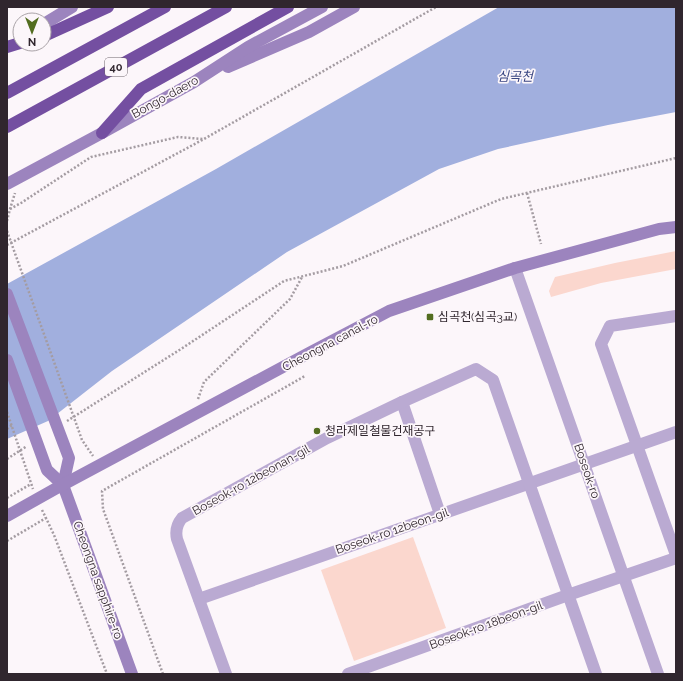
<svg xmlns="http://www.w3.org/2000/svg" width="683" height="681" viewBox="0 0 683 681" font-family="Raleway,'Noto Sans KR',sans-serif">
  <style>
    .green { fill: #fbd7ce }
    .water { fill: #a1afde }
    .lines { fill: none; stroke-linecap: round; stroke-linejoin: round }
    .path { stroke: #a49ca2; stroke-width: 2.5; stroke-dasharray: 2 2; stroke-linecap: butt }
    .street { stroke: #baaad2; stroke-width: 12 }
    .secondary { stroke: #9c84be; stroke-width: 12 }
    .highway { stroke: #744fa1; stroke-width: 12 }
    .poi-dot { fill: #536d20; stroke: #fcf6fa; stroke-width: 1.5 }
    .labels { text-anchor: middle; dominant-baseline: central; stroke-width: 3.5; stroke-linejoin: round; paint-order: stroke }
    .shield { fill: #fcf6fa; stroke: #6d646b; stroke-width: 1 }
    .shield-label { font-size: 11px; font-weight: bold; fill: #30262e }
    .street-label { font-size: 12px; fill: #30262e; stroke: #fcf6fa }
    .poi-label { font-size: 12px; fill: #30262e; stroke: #fcf6fa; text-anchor: start }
    .water-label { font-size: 13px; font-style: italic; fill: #3a4682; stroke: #fcf6fa }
  </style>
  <rect width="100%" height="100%" fill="#fcf6fa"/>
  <g class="green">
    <polygon points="676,251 676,269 601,283 551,297 549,291 555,277 615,263"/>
    <polygon points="413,537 446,628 354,661 321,570"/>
  </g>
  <polygon class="water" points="499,7 676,7 676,112 608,125 498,149 439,169 287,252 112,371 48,421 7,439 7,284 216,169"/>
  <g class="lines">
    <g class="path">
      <polyline points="527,193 541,244"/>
      <polyline points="10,209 21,203 91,157 178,137 203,139"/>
      <polyline points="7,221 10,209 15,193"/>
      <polyline points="7,231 82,440 93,456"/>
      <polyline points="7,245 204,139 436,7"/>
      <polyline points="198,399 204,382 290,299 302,277"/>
      <polyline points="7,412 33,489"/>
      <polyline points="67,421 181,349 284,281 343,266 501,199 676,158"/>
      <polyline points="7,429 12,425"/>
      <polyline points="7,459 27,446"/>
      <polyline points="7,498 31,484"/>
      <polyline points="42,510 46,518 54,535 107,674"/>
      <polyline points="7,541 46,518"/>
      <polyline points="163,674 103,509 102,491 305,376"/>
    </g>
    <g class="street">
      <polyline points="515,268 658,674"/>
      <polyline points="676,316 610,326 601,344 676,555"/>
      <polyline points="402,402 440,514"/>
      <polyline points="199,599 676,432"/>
      <path d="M 226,674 L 177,539 C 175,530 177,524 182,518 L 327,438 L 402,402 L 476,369 L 493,380 L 596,674"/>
      <polyline points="348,674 568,595 676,558"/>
    </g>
    <g class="secondary">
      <polyline points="44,24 72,7"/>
      <polyline points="228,67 309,32 354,7"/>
      <polyline points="7,184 102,133 194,82 248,47 322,7"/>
      <polyline points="7,294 69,458 63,485"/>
      <polyline points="7,360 47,470 63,485 132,674"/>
      <polyline points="7,516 55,489 309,353 389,311 515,268 659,229 676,227"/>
    </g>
    <g class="highway">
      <polyline points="44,36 108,7"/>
      <polyline points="7,47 20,43"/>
      <polyline points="7,93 165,7"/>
      <polyline points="7,127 226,7"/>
      <polyline points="102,133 141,89 288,7"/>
    </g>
  </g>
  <g class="poi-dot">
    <rect x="426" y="313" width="8" height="8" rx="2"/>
    <circle cx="317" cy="431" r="4"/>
  </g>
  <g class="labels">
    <rect class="shield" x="105" y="58" width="22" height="18" rx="3"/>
    <g class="shield-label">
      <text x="116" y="67">40</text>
    </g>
    <g class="street-label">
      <text transform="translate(165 97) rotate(-29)">Bongo-daero</text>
      <text transform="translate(330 343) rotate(-28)">Cheongna canal-ro</text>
      <text transform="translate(587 471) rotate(71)">Boseok-ro</text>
      <text transform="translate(251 480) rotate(-29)">Boseok-ro 12beonan-gil</text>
      <text transform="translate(392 531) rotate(-19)">Boseok-ro 12beon-gil</text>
      <text transform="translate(98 580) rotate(70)">Cheongna sapphire-ro</text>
      <text transform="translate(486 625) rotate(-20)">Boseok-ro 18beon-gil</text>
    </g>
    <g class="poi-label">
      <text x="438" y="317">심곡천(심곡3교)</text>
      <text x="325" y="431">청라제일철물건재공구</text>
    </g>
    <g class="water-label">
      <text x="515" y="76">심곡천</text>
    </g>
  </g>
  <rect width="683" height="681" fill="none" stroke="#30262e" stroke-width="16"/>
  <g transform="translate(32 32) rotate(180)"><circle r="19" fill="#fcf6fa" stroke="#aaa3a8"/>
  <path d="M0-3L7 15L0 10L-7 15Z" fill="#536d20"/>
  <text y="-6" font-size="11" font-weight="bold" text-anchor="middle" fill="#30262e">N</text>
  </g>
</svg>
